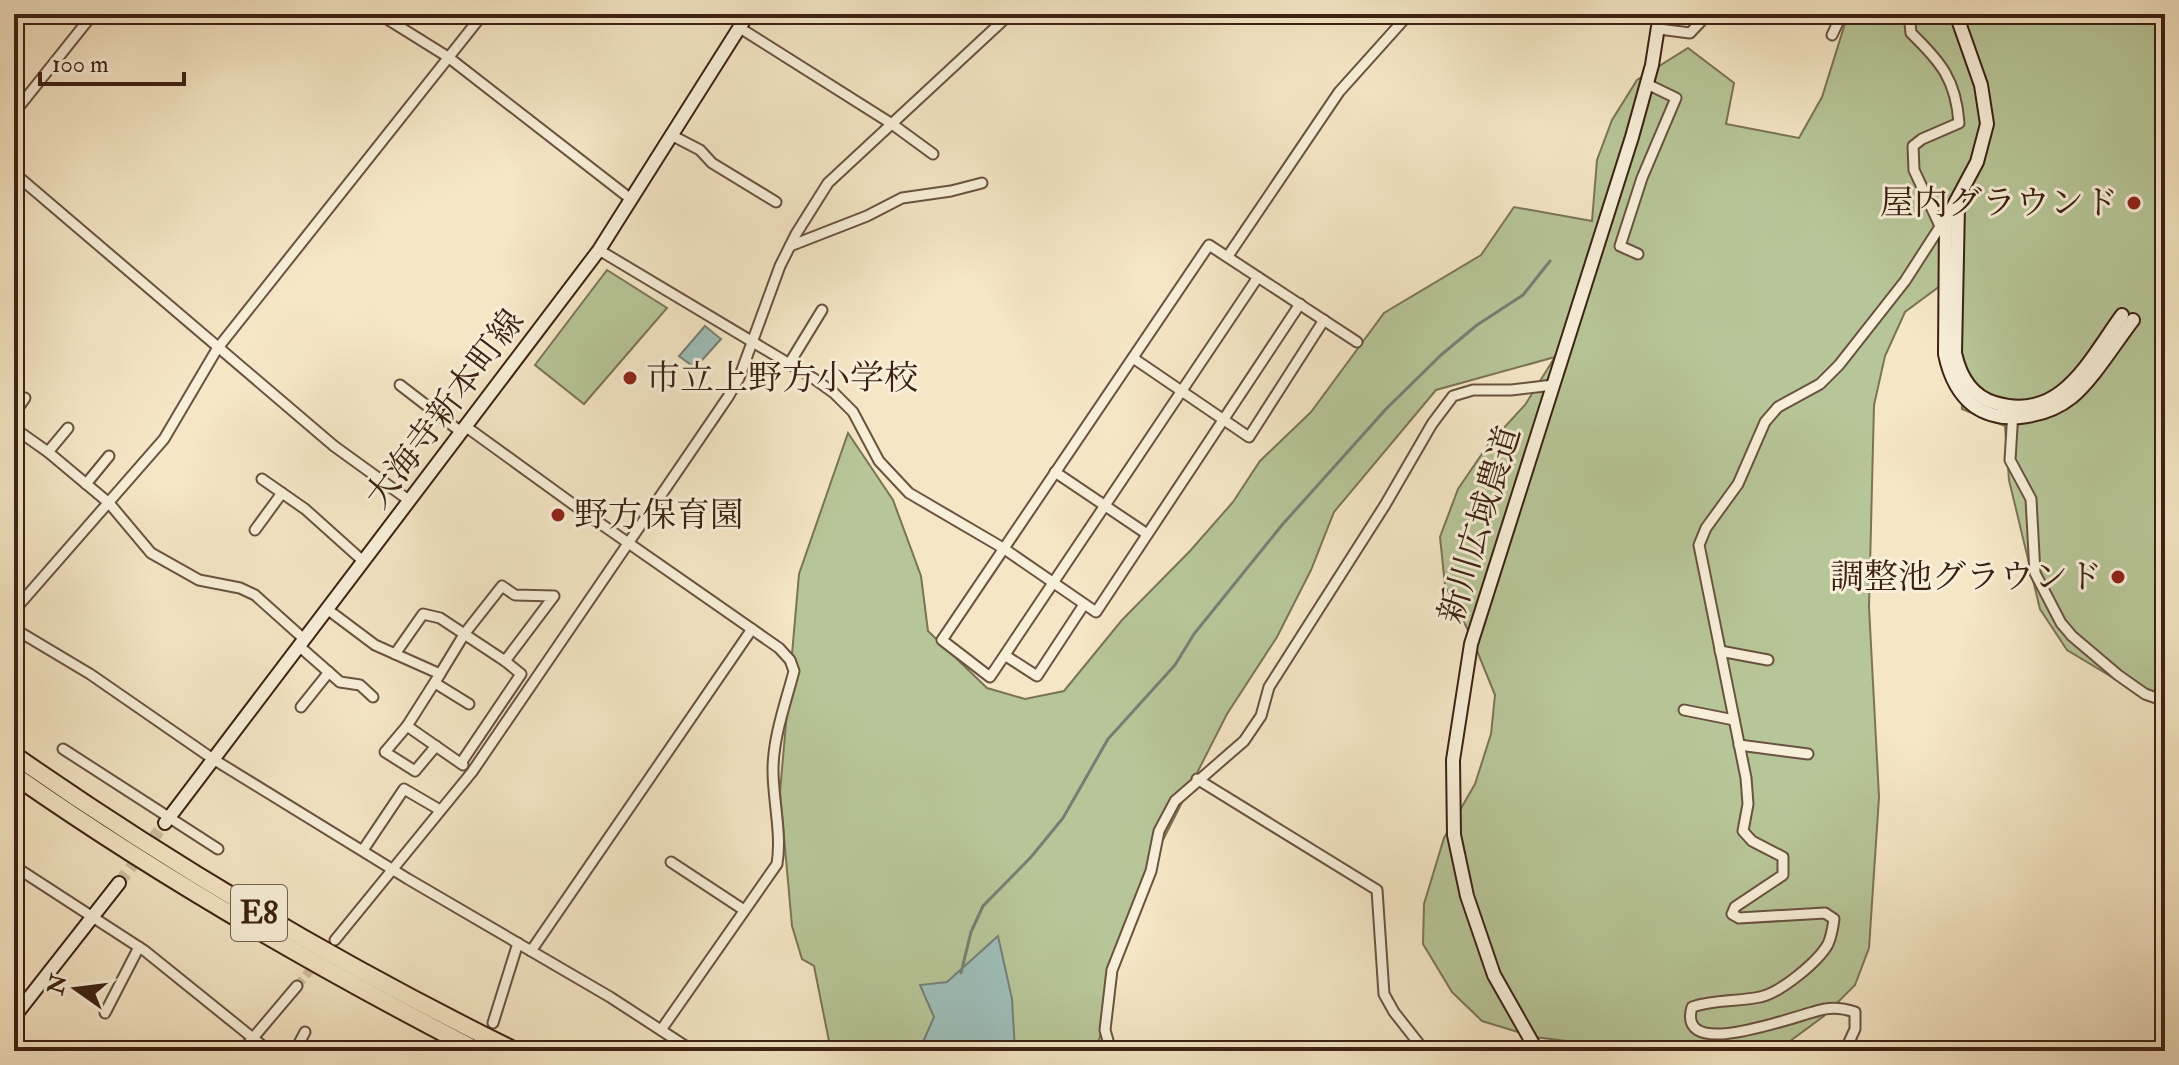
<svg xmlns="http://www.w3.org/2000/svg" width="2179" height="1065" viewBox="0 0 2179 1065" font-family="'IM FELL Double Pica','Noto Serif JP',serif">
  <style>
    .green { fill: #b7c698; stroke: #7a7456; stroke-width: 2 }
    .water { fill: #9dbeb9; stroke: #767f77; stroke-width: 2 }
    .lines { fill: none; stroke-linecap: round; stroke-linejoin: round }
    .stream { stroke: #767f77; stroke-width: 3 }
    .street-tunnel { stroke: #d0bfa1; stroke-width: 9; stroke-dasharray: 9 4.5; stroke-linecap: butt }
    .secondary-tunnel { stroke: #d0bfa1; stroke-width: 12; stroke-dasharray: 12 6; stroke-linecap: butt }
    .street-casing { stroke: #6a5240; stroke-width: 13 }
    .secondary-casing { stroke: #3c2113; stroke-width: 16 }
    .highway-casing { stroke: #3c2113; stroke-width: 20 }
    .street { stroke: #f8efd9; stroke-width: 9 }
    .secondary { stroke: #f8efd9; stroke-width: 12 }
    .highway { stroke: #f5e6c5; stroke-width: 16 }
    .poi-dot { fill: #8f2418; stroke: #f8efd9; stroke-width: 3 }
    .labels { text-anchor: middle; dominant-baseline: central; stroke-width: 6; stroke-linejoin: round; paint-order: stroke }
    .shield { fill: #f8efd9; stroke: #745f4e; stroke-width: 2 }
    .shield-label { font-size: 32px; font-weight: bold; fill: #3c2113 }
    .poi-label { font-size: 34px; fill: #3c2113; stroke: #f8efd9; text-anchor: end }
    .street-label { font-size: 34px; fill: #3c2113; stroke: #f8efd9 }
  </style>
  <rect width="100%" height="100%" fill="#f5e6c5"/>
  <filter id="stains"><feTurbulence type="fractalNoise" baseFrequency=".0025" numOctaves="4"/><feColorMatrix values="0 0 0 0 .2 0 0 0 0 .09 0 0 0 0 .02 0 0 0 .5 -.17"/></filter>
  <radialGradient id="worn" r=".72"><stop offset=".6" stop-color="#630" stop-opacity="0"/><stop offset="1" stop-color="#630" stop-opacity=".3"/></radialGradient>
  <g class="green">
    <polygon points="1848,14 2165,14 2165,709 2067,650 2040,609 2009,480 2005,426 1962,409 1959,272 1905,312 1885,356 1874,405 1869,607 1879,797 1869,948 1855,985 1824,1016 1786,1044 1736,1050 1650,1051 1534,1037 1482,1021 1452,992 1423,944 1424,904 1444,838 1475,784 1491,734 1495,695 1471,636 1445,585 1440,537 1458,489 1488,445 1525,405 1555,357 1436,390 1334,512 1311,570 1277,637 1227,714 1141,883 1124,935 1098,1045 1101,1051 831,1051 814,966 802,959 792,926 780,792 799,574 848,433 893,500 921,576 928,631 987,688 1025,699 1064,691 1122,620 1190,551 1233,502 1260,461 1311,412 1384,313 1481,255 1514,207 1592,221 1597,160 1612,120 1637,80 1688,48 1734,83 1726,124 1799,138 1822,97"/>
    <polygon points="607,270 667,308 584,404 535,365"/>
  </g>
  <g class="water">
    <polygon points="705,326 721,339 695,368 679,356"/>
    <polygon points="998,936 1012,999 1015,1051 919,1051 934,1017 920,985 947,982"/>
  </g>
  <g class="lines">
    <polyline class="stream" points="961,973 971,932 983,906 1031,857 1063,818 1108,739 1175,665 1194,634 1282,525 1386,409 1441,355 1477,325 1523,295 1550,261"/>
    <polyline class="street-tunnel" points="297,986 318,961"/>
    <polyline class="secondary-tunnel" points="119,883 165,823"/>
    <g class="street-casing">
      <g id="street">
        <polyline points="379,14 448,57 632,200"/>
        <path d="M 1909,14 L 1911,33 C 1941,62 1956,80 1959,123 L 1922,139 L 1913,146 L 1914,170 L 1940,226"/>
        <polyline points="740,28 892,124 933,154"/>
        <polyline points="1659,29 1690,33 1708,14"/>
        <polyline points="1832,35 1842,14"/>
        <polyline points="14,113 93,14"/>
        <polyline points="673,136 700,150 712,163 776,202"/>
        <polyline points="14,173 334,446 410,501"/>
        <polyline points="790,246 867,216 902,198 951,191 982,183"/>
        <polyline points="599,250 813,378 834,393 853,412 879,461 909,493 1003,548 1096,612 1300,304"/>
        <polyline points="1638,254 1620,246 1642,178 1676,98 1647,84"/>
        <polyline points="1228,256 1339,92 1409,14"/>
        <polyline points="1258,277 990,677 942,640 1209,245 1357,342"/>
        <polyline points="1133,358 1249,437 1324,320"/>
        <polyline points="789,364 822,310"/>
        <polyline points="400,385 461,432"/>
        <polyline points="2013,411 2010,460 2031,499 2035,573 2061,623 2072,636 2118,675 2145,694 2165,701"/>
        <polyline points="14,414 25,398"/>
        <path d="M 465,426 L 581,510 L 779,648 L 790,660 L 794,671 C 786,702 773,737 773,770 C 773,801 782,834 777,864 L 661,1030"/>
        <polyline points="14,428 48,452 109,503 151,553 199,580 240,588 255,595 304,639"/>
        <polyline points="48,452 68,428"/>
        <polyline points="1055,472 1147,534"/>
        <polyline points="262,479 305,509 363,561"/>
        <polyline points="86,484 109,456"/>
        <polyline points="255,530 282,493"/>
        <polyline points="327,609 375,645 440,674 407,726 463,765"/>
        <polyline points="18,631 90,674 213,759 408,879 610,997 693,1051"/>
        <polyline points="14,638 18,631 18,606 164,439 217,349 483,14"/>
        <polyline points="299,646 340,682 360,685 373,697"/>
        <polyline points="1720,651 1768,660"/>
        <polyline points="395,654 423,614 440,618 505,661"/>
        <polyline points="1006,656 1037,676 1083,606"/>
        <polyline points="440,674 465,633 502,586 515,595 554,596 505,661 521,674 461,763"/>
        <polyline points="435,683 469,704"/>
        <polyline points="301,707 329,672"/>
        <polyline points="1684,710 1734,720"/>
        <polyline points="407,726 385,752 415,771 436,746"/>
        <polyline points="1739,745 1808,754"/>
        <polyline points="63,749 218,849"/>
        <polyline points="1197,779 1377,890 1384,994 1394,1012 1420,1045 1418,1051"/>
        <polyline points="363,850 404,789 440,810"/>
        <polyline points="671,862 744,910"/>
        <polyline points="14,866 145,951 269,1051"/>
        <polyline points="335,940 472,772 728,397 739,378 780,266 796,234 828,183 1010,14"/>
        <polyline points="531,951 752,629"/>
        <polyline points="105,1013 139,947"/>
        <polyline points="493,1023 518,943"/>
        <polyline points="242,1051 297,986"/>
        <polyline points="295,1051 305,1032"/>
        <polyline points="1111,1051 1105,1030 1112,970 1151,871 1159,831 1175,801 1244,741 1261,716 1269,687 1385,505 1432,424 1453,396 1473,390 1511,390 1553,385"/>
        <path d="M 1845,1051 L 1855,1029 L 1855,1012 C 1846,1009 1835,1007 1825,1009 C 1804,1012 1675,1065 1692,1007 C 1714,999 1737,1002 1760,997 C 1780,993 1818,962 1828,944 C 1831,937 1833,927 1834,919 L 1825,913 L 1739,918 L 1732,914 L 1735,907 L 1783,875 L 1783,857 L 1752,841 L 1743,831 L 1748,804 L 1746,778 L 1699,545 L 1706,528 L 1738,484 L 1765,422 L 1778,407 L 1820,384 L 1839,365 L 1905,281 L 1945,219"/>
      </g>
    </g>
    <g class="secondary-casing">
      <g id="secondary">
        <path d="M 1956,14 L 1981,85 L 1987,124 L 1977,162 L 1946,220 L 1945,354 C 1949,374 1957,393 1974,406 C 2002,426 2047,417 2072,397 C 2092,381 2116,342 2133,320"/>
        <path d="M 1958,206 L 1955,353 C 1960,376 1971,396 1995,403 C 2061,423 2089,360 2122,315"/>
        <polyline points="165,823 599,250 748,14"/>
        <polyline points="14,1017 119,883"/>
        <polyline points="1537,1051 1494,975 1467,896 1454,835 1453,760 1471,644 1632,137 1652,65 1660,14"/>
      </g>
    </g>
    <g class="highway-casing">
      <g id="highway">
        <path d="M 14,755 C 173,866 341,965 515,1051"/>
        <path d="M 14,775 C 161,878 318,968 478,1051"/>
      </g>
    </g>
    <use href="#street" class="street"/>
    <use href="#secondary" class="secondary"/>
    <use href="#highway" class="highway"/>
  </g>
  <g class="poi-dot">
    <circle cx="2134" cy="203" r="8"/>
    <circle cx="630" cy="378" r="8"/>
    <circle cx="558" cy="515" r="8"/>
    <circle cx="2118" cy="577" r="8"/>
  </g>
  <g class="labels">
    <rect class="shield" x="231" y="885" width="56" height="56" rx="6"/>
    <g class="shield-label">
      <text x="259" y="913">E8</text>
    </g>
    <g class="poi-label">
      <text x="2118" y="203">屋内グラウンド</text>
      <text x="646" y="378" text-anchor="start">市立上野方小学校</text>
      <text x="574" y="515" text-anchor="start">野方保育園</text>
      <text x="2102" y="577">調整池グラウンド</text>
    </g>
    <g class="street-label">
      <text transform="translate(445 409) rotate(-53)">大海寺新本町線</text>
      <text transform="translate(1480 525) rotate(-73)">新川広域農道</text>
    </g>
  </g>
  <rect width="2179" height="1065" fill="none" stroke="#f5e6c5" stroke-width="48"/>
  <rect x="16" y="16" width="2147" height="1033" fill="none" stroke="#3c2113" stroke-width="4"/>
  <rect x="24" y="24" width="2131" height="1017" fill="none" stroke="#3c2113" stroke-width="2"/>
  <g transform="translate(76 989) rotate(284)" stroke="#f8efd9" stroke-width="6" paint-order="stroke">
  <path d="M0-6L14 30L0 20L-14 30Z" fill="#3c2113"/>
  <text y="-12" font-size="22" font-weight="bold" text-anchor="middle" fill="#3c2113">N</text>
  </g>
  <path d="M40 72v12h144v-12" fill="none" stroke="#3c2113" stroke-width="4"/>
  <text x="52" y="72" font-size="24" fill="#3c2113" stroke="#f8efd9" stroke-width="6" paint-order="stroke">100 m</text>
  <rect width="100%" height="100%" filter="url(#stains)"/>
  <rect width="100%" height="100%" fill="url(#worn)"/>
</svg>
